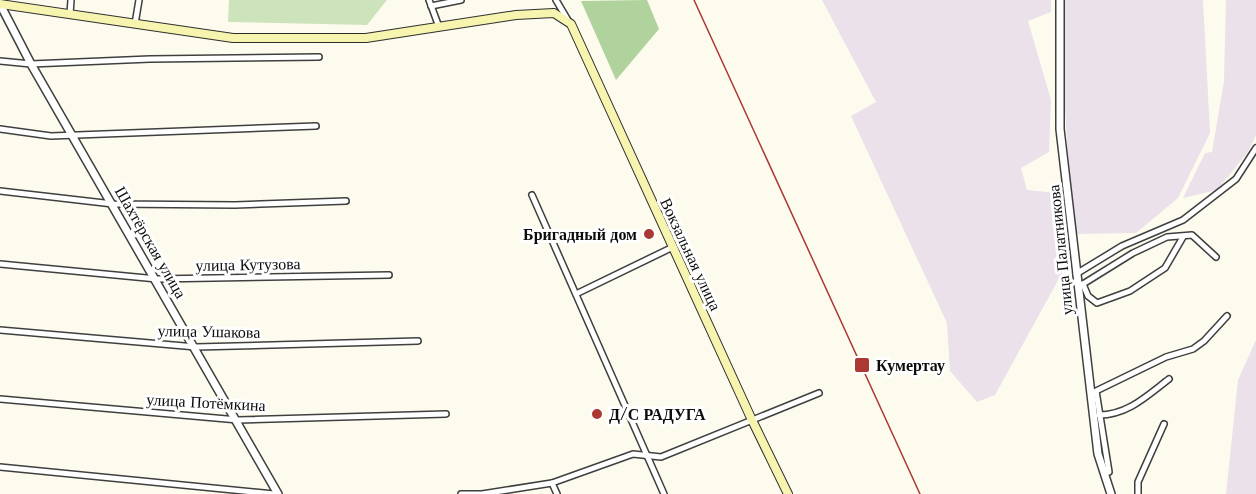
<svg xmlns="http://www.w3.org/2000/svg" width="1256" height="494" viewBox="0 0 1256 494" font-family="'Libre Baskerville',serif">
  <style>
    .industrial { fill: #eae1ea }
    .green { fill: #cde3bb }
    .forest { fill: #b0d29c }
    .lines { fill: none; stroke-linecap: round; stroke-linejoin: round }
    .minor-casing { stroke: #3f3f3f; stroke-width: 8 }
    .tertiary-casing { stroke: #3f3f3f; stroke-width: 10 }
    .secondary-casing { stroke: #2e2e2e; stroke-width: 10 }
    .minor { stroke: #fff; stroke-width: 5 }
    .tertiary { stroke: #fff; stroke-width: 7 }
    .secondary { stroke: #f6f4af; stroke-width: 8 }
    .rail { stroke: #ac3834; stroke-width: 1.5 }
    .poi-dot { fill: #ac3834; stroke: #fff; stroke-width: 2 }
    .labels { text-anchor: middle; dominant-baseline: central; stroke-width: 6; stroke-linejoin: round; paint-order: stroke }
    .poi-label { font-size: 16px; font-weight: bold; fill: #0c0c0c; stroke: #fff; text-anchor: start }
    .street-label { font-size: 16px; fill: #0c0c0c; stroke: #fff }
  </style>
  <rect width="100%" height="100%" fill="#fdfbed"/>
  <g class="industrial">
    <polygon points="822,0 1051,0 1051,12 1028,21 1051,100 1049,152 1021,168 1027,190 1057,193 1067,264 995,395 977,402 950,371 947,323 851,116 876,102"/>
    <polygon points="1065,0 1203,0 1210,133 1178,198 1136,233 1073,234 1065,109"/>
    <polygon points="1226,0 1256,0 1256,135 1248,152 1217,190 1183,198 1205,153 1212,152 1224,81"/>
    <polygon points="1256,340 1256,494 1226,494 1238,380"/>
  </g>
  <polygon class="green" points="229,0 387,0 367,25 228,22"/>
  <polygon class="forest" points="647,0 659,29 616,80 581,1"/>
  <g class="lines">
    <g class="minor-casing">
      <g id="minor">
        <polyline points="429,0 439,27"/>
        <polyline points="556,0 569,22"/>
        <polyline points="431,6 461,0"/>
        <polyline points="70,14 71,0"/>
        <polyline points="135,24 139,0"/>
        <polyline points="0,61 31,64 150,59 319,57"/>
        <polyline points="0,129 51,136 316,126"/>
        <polyline points="0,191 113,204 235,205 346,201"/>
        <polyline points="532,195 664,494"/>
        <polyline points="0,264 157,279 389,275"/>
        <polyline points="1076,274 1122,246 1183,220 1236,179 1256,148"/>
        <polyline points="1083,284 1133,253 1167,237 1192,235 1216,257"/>
        <polyline points="1081,286 1083,284 1088,296 1097,303 1130,291 1165,268 1183,237"/>
        <polyline points="576,294 673,247"/>
        <polyline points="0,330 196,347 418,341"/>
        <polyline points="0,399 238,420 446,414"/>
        <path d="M 1099,415 C 1128,415 1148,395 1169,379"/>
        <polyline points="0,467 274,494"/>
        <polyline points="1104,473 1109,472 1096,391 1166,357 1193,349 1204,341 1227,316"/>
        <polyline points="552,483 557,494"/>
        <polyline points="461,494 482,494 552,483 633,454 661,457 819,393"/>
        <polyline points="1138,494 1138,482 1164,424"/>
      </g>
    </g>
    <g class="tertiary-casing">
      <g id="tertiary">
        <polyline points="1060,0 1060,129 1098,454 1111,494"/>
        <polyline points="0,4 31,64 278,494"/>
      </g>
    </g>
    <g class="secondary-casing">
      <polyline id="secondary" points="0,4 233,38 366,38 516,15 554,13 571,24 751,418 788,494"/>
    </g>
    <use href="#minor" class="minor"/>
    <use href="#tertiary" class="tertiary"/>
    <use href="#secondary" class="secondary"/>
    <polyline class="rail" points="694,0 920,494"/>
  </g>
  <g class="poi-dot">
    <circle cx="649" cy="234" r="6"/>
    <rect x="854" y="357" width="16" height="16" rx="3"/>
    <circle cx="597" cy="414" r="6"/>
  </g>
  <g class="labels">
    <g class="poi-label">
      <text x="637" y="234" text-anchor="end">Бригадный дом</text>
      <text x="876" y="365">Кумертау</text>
      <text x="609" y="414">Д/С РАДУГА</text>
    </g>
    <g class="street-label">
      <text transform="translate(151 242) rotate(60)">Шахтёрская улица</text>
      <text transform="translate(1060 250) rotate(-96)">улица Палатникова</text>
      <text transform="translate(691 254) rotate(65)">Вокзальная улица</text>
      <text transform="translate(248 264) rotate(-1)">улица Кутузова</text>
      <text transform="translate(209 331) rotate(1)">улица Ушакова</text>
      <text transform="translate(206 402) rotate(3)">улица Потёмкина</text>
    </g>
  </g>
</svg>
